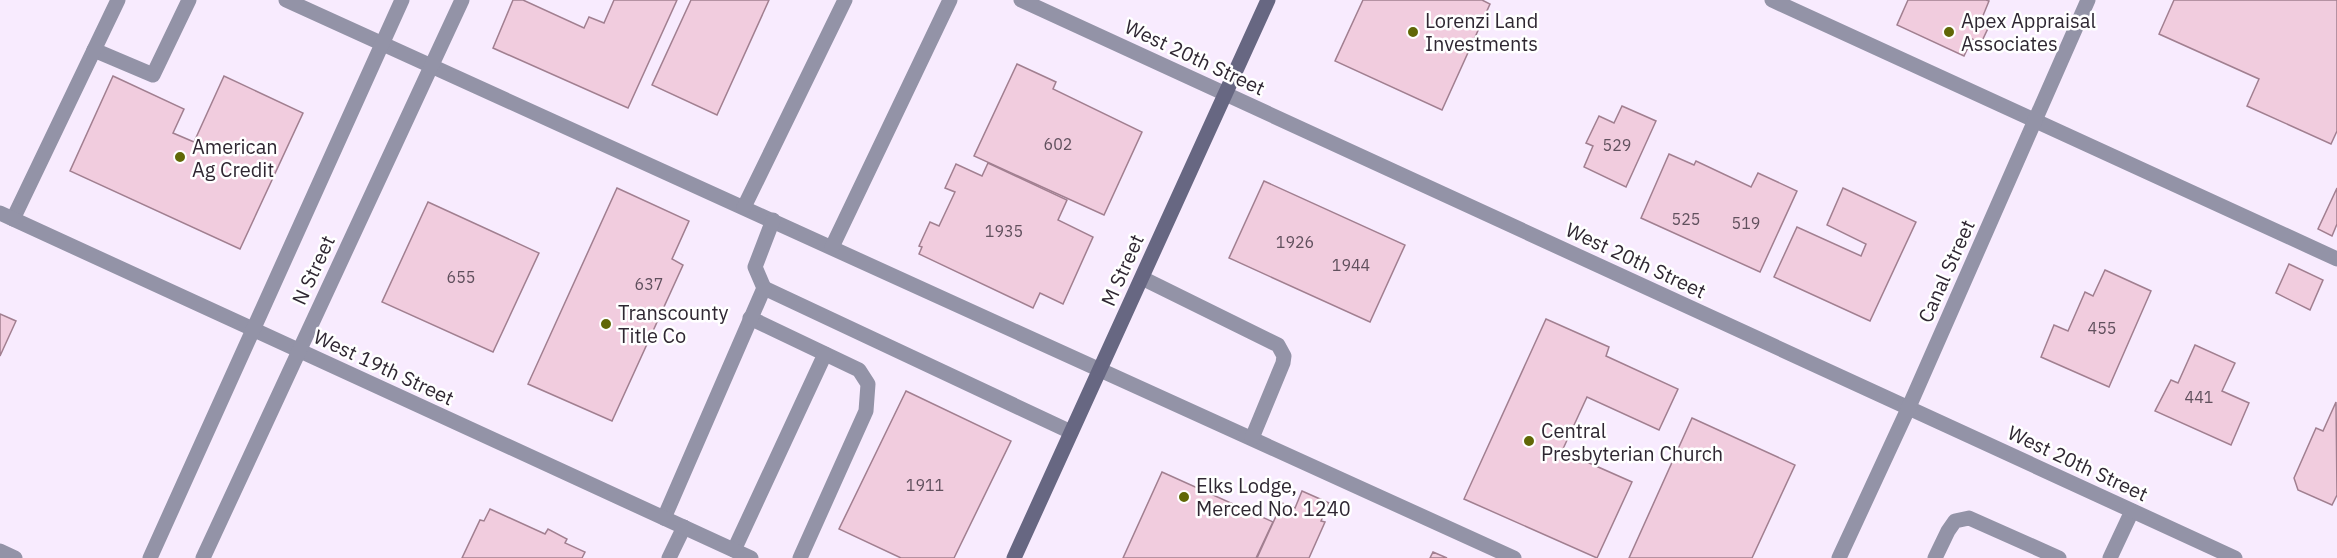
<svg xmlns="http://www.w3.org/2000/svg" width="2337" height="558" viewBox="0 0 2337 558" font-family="'IBM Plex Sans',sans-serif">
  <style>
    .building { fill: #f1ccde; stroke: #a17f90; stroke-width: 1.5 }
    .lines { fill: none; stroke-linecap: round; stroke-linejoin: round }
    .lane { stroke: #9393a7; stroke-width: 15 }
    .street { stroke: #9393a7; stroke-width: 15 }
    .secondary { stroke: #676782; stroke-width: 15 }
    .poi-dot { fill: #606706; stroke: #fff; stroke-width: 2 }
    .labels { text-anchor: middle; dominant-baseline: central; stroke-width: 5; stroke-linejoin: round; paint-order: stroke }
    .number-label { font-size: 16px; fill: #60505d }
    .poi-label { font-size: 20px; fill: #2f2732; stroke: #fff; text-anchor: start }
    .street-label { font-size: 20px; fill: #2f2732; stroke: #fff }
  </style>
  <rect width="100%" height="100%" fill="#f8ebfe"/>
  <g class="building">
    <polygon points="513,0 523,0 584,28 589,17 604,23 614,0 677,0 628,108 493,48"/>
    <polygon points="691,0 769,0 717,115 652,85"/>
    <polygon points="1363,0 1482,0 1490,4 1442,110 1335,61"/>
    <polygon points="1908,0 1986,0 1989,1 1982,18 1991,22 1981,43 1972,39 1964,56 1897,25"/>
    <polygon points="2174,0 2337,0 2337,131 2331,144 2247,106 2259,79 2159,34"/>
    <polygon points="1017,64 1056,82 1053,89 1142,132 1104,215 974,156"/>
    <polygon points="113,76 184,109 173,133 194,142 224,76 303,113 240,249 70,171"/>
    <polygon points="1622,106 1656,121 1626,187 1584,167 1593,146 1586,143 1599,116 1614,123"/>
    <polygon points="1669,154 1694,165 1696,161 1751,187 1758,173 1797,191 1760,272 1641,218"/>
    <polygon points="988,163 1067,200 1058,220 1093,237 1063,304 1040,293 1033,308 919,254 922,247 919,246 930,222 939,226 955,192 945,188 956,164 982,176"/>
    <polygon points="1264,181 1405,245 1370,322 1229,258"/>
    <polygon points="617,188 689,221 672,259 683,265 612,421 528,384"/>
    <polygon points="1843,188 1916,222 1870,321 1774,277 1797,227 1861,256 1866,244 1827,225"/>
    <polygon points="2337,188 2337,224 2332,236 2318,229"/>
    <polygon points="428,202 539,253 493,352 382,302"/>
    <polygon points="2289,264 2323,280 2310,310 2276,293"/>
    <polygon points="2105,270 2151,291 2109,387 2041,357 2054,325 2068,331 2085,292 2093,296"/>
    <polygon points="0,314 16,321 0,356"/>
    <polygon points="1546,319 1609,347 1606,356 1678,389 1659,430 1587,397 1562,451 1632,482 1597,558 1464,499"/>
    <polygon points="2195,345 2235,363 2222,391 2249,403 2231,445 2155,411 2171,380 2178,383"/>
    <polygon points="906,391 1011,441 954,558 901,558 839,529"/>
    <polygon points="2336,402 2337,495 2332,505 2298,490 2294,478 2316,428 2323,431"/>
    <polygon points="1692,418 1795,465 1752,558 1629,558"/>
    <polygon points="1162,472 1273,522 1256,558 1123,558"/>
    <polygon points="1302,491 1329,503 1321,521 1325,522 1309,558 1257,558 1282,503 1295,508"/>
    <polygon points="490,509 545,534 548,529 567,539 565,543 585,552 582,558 462,558 480,520 484,521"/>
    <polygon points="1433,552 1447,558 1430,558"/>
  </g>
  <g class="lines">
    <g class="lane">
      <polyline points="286,0 1514,558"/>
      <polyline points="1772,0 2337,259"/>
      <polyline points="94,50 153,75 189,0"/>
      <polyline points="744,207 845,0"/>
      <polyline points="13,219 118,0"/>
      <polyline points="832,247 950,0"/>
      <polyline points="1142,278 1278,345 1284,356 1283,363 1252,438"/>
      <polyline points="764,288 1071,432"/>
      <polyline points="750,318 859,370 868,384 866,411 800,558"/>
      <polyline points="664,518 764,288 755,267 773,220"/>
      <polyline points="734,550 825,354"/>
      <polyline points="0,551 15,558"/>
      <polyline points="669,558 684,527"/>
      <polyline points="1935,558 1948,531 1955,521 1969,518 2059,558"/>
      <polyline points="2110,558 2132,511"/>
    </g>
    <g class="street">
      <polyline points="1021,0 2235,558"/>
      <polyline points="0,213 751,558"/>
      <polyline points="150,558 402,0"/>
      <polyline points="203,558 462,0"/>
      <polyline points="1839,558 1908,409 2088,0"/>
    </g>
    <polyline class="secondary" points="1014,558 1268,0"/>
  </g>
  <g class="poi-dot">
    <circle cx="1413" cy="32" r="6"/>
    <circle cx="1949" cy="32" r="6"/>
    <circle cx="180" cy="157" r="6"/>
    <circle cx="606" cy="324" r="6"/>
    <circle cx="1529" cy="441" r="6"/>
    <circle cx="1184" cy="497" r="6"/>
  </g>
  <g class="labels">
    <g class="number-label">
      <text x="1058" y="144">602</text>
      <text x="1617" y="145">529</text>
      <text x="1686" y="219">525</text>
      <text x="1746" y="223">519</text>
      <text x="1004" y="231">1935</text>
      <text x="1295" y="242">1926</text>
      <text x="1351" y="265">1944</text>
      <text x="461" y="277">655</text>
      <text x="649" y="284">637</text>
      <text x="2102" y="328">455</text>
      <text x="2199" y="397">441</text>
      <text x="925" y="485">1911</text>
    </g>
    <g class="poi-label">
      <text x="1425" y="20">Lorenzi Land<tspan x="1425" dy="23">Investments</tspan></text>
      <text x="1961" y="20">Apex Appraisal<tspan x="1961" dy="23">Associates</tspan></text>
      <text x="192" y="146">American<tspan x="192" dy="23">Ag Credit</tspan></text>
      <text x="618" y="312">Transcounty<tspan x="618" dy="23">Title Co</tspan></text>
      <text x="1541" y="430">Central<tspan x="1541" dy="23">Presbyterian Church</tspan></text>
      <text x="1196" y="485">Elks Lodge,<tspan x="1196" dy="23">Merced No. 1240</tspan></text>
    </g>
    <g class="street-label">
      <text transform="translate(1195 57) rotate(25)">West 20th Street</text>
      <text transform="translate(1636 260) rotate(25)">West 20th Street</text>
      <text transform="translate(313 270) rotate(-65)">N Street</text>
      <text transform="translate(1122 270) rotate(-66)">M Street</text>
      <text transform="translate(1946 271) rotate(-66)">Canal Street</text>
      <text transform="translate(384 367) rotate(25)">West 19th Street</text>
      <text transform="translate(2078 463) rotate(25)">West 20th Street</text>
    </g>
  </g>
</svg>
